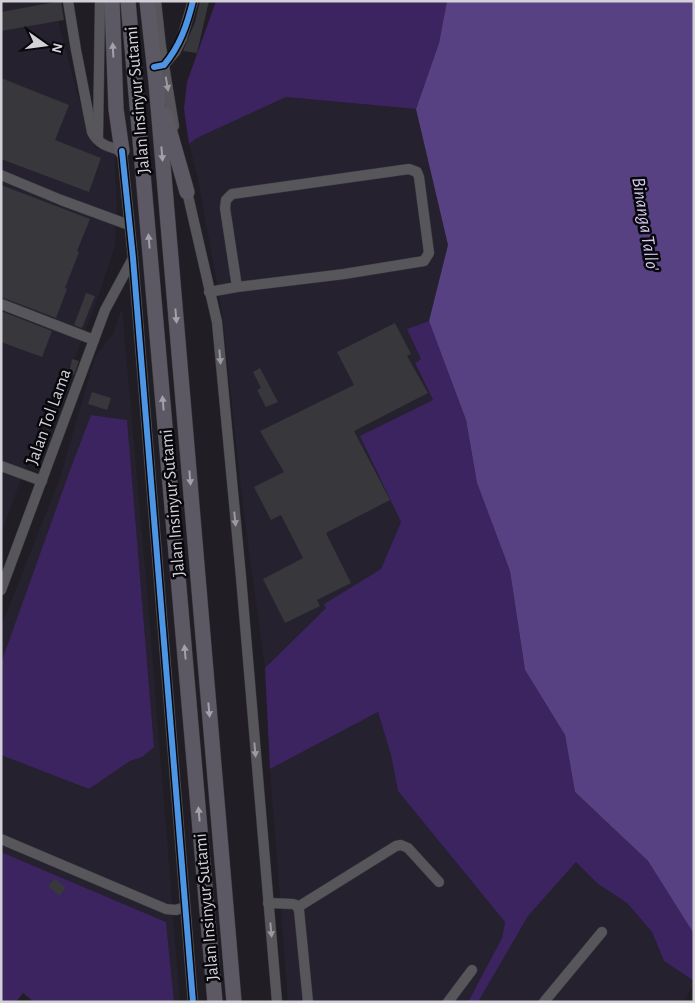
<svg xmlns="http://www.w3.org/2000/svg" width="695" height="1003" viewBox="0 0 695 1003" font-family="'Alegreya Sans',sans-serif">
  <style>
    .built { fill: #25212f }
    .green { fill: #3b245f }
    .water { fill: #584183 }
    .building { fill: #38373b }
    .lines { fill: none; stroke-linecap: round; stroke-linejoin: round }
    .minor-casing { stroke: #3a383e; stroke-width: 11 }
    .highway-casing { stroke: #3a383e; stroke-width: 16 }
    .minor { stroke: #57565b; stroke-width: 10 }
    .highway { stroke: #5c5964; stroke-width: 15 }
    .cycleway-casing { stroke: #08070b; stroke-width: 9 }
    .cycleway { stroke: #4d94e3; stroke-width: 6 }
    .oneway { fill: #a3a1aa }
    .oneway2 { fill: #9b9aa0 }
    .labels { text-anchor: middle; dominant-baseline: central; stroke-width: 5; stroke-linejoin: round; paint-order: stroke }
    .street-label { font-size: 18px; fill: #d3d1d8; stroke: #08070b }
    .water-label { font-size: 19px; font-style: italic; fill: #d5caf4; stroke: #08070b }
  </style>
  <rect width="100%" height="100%" fill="#201e24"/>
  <g class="built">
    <polygon points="1,1 55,1 60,29 79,100 95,148 114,151 117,205 115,246 98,297 69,374 60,372 1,534"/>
    <polygon points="286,97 416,109 448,245 429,321 407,329 422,359 415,364 433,400 401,522 381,569 324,604 326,608 265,668 243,507 222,312 198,179 189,144 197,138"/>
    <polygon points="122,308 147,591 180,1002 174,1002 166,922 1,852 1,755 89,789 130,761 142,757 127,420 91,415 70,470 1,663 1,627 60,478 95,357 113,334"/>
    <polygon points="378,712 391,755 398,791 505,922 502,938 468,1002 288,1002 270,769"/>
    <polygon points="576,862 598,884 627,903 652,932 664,961 694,981 694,984 683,1002 478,1002 528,916"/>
  </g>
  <g class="green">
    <polygon points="216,1 447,1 439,43 416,109 286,97 197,138 189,144 184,109 187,82"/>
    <polygon points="429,321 466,420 477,483 510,571 525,670 565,735 575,792 648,861 694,934 694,981 664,961 652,932 627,903 598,884 576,862 528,916 478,1002 468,1002 502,938 505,922 398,791 391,755 378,712 270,769 265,668 326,608 324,604 381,569 401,522 360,436 433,400 415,363 421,359 407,329"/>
    <polygon points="91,415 127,420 154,747 142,757 130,761 89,789 1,755 1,663 70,470"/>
    <polygon points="1,852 166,922 174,1002 34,1002 23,993 16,1002 1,1002"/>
  </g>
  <polygon class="water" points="447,1 694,1 694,934 648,861 575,792 565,735 525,670 510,571 477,483 466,420 429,321 448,245 416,109 439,43"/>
  <g class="building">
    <polygon points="61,1 64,20 1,31 1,12"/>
    <polygon points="200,1 209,1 197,53 183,51 195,22"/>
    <polygon points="1,78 69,105 55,140 101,158 89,192 1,159"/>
    <polygon points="1,185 90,219 77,251 79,252 65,288 67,289 56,318 1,297"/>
    <polygon points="86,293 95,296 82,328 74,325"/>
    <polygon points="1,311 52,331 42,357 1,342"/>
    <polygon points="395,323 411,354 407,356 428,393 354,431 390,500 326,533 351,583 317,600 320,606 285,623 263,579 303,558 281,515 271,520 254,487 284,472 260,431 354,385 337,352"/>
    <polygon points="72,359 79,361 74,375 69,374"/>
    <polygon points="260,368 278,402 266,407 257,390 261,388 253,372"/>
    <polygon points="92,392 111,398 107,410 88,404"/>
    <polygon points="55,878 66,888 59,896 48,886"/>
  </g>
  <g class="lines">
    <g class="minor-casing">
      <g id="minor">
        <path d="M 68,1 L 76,50 L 92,132 C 98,145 110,147 122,151 L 133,258 L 193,1002"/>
        <polyline points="156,1 161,47 174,126"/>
        <polyline points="160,65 164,65 175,52 182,38 193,1"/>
        <polyline points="98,137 100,1"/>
        <polyline points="1,175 61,200 129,225"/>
        <polyline points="186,187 217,322 241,577 277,1002"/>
        <polyline points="209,292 237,287 344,274 424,261 429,253 419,177 417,172 409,169 232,194 226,200 225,208 237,287"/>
        <polyline points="1,304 94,340"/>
        <polyline points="1,466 42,481"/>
        <polyline points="1,590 105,310 133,258"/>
        <polyline points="1,839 166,909 176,910 185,907"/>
        <polyline points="268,903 293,904 296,905 299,910 308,1002"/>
        <polyline points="298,907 396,846 401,845 408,848 439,882"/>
        <polyline points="448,1002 472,970"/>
        <polyline points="544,1002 602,932"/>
      </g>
    </g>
    <g class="highway-casing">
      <g id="highway">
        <polyline points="112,1 116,109 122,151"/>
        <polyline points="128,1 215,1002"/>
        <polyline points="147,1 156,82 234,1002"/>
        <polyline points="165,115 187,192"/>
      </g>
    </g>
    <use href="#minor" class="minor"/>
    <use href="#highway" class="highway"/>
    <g class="cycleway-casing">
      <g id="cycleway">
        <path d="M 154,67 L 164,65 C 180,46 187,25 193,1"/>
        <polyline points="122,151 133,258 193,1002"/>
      </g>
    </g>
    <use href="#cycleway" class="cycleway"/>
  </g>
  <defs><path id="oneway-solid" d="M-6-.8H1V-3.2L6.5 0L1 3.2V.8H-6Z" transform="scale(1.25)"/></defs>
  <g class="oneway">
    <use href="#oneway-solid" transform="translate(113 50) rotate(-93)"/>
    <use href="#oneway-solid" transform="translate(162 154) rotate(85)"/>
    <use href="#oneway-solid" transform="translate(149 241) rotate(-95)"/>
    <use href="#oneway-solid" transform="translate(176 316) rotate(85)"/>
    <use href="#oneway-solid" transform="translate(163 403) rotate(-95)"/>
    <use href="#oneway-solid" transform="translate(190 478) rotate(85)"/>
    <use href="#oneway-solid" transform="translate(185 652) rotate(-95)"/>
    <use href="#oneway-solid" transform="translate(209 710) rotate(85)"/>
    <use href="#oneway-solid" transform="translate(199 814) rotate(-95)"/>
  </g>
  <g class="oneway2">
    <use href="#oneway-solid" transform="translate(167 84) rotate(80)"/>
    <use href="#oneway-solid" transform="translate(220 357) rotate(85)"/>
    <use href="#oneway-solid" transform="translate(235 519) rotate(84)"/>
    <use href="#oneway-solid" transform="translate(255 750) rotate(85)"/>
    <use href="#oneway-solid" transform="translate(271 930) rotate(85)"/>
  </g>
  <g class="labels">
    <g class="street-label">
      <text transform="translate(138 100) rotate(-95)">Jalan Insinyur Sutami</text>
      <text transform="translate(49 417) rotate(-70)">Jalan Tol Lama</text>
      <text transform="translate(173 503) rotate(-95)">Jalan Insinyur Sutami</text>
      <text transform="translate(207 907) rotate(-95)">Jalan Insinyur Sutami</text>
    </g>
    <g class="water-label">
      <text transform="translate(645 224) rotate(81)">Binanga Tallo'</text>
    </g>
  </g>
  <rect width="695" height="1003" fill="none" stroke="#d3d1d8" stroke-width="5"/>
  <g transform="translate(45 45) rotate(104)" stroke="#08070b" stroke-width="4" paint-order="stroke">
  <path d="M0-4L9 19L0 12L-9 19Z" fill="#d3d1d8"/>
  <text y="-8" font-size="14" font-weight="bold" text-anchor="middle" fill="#d3d1d8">N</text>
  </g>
</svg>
